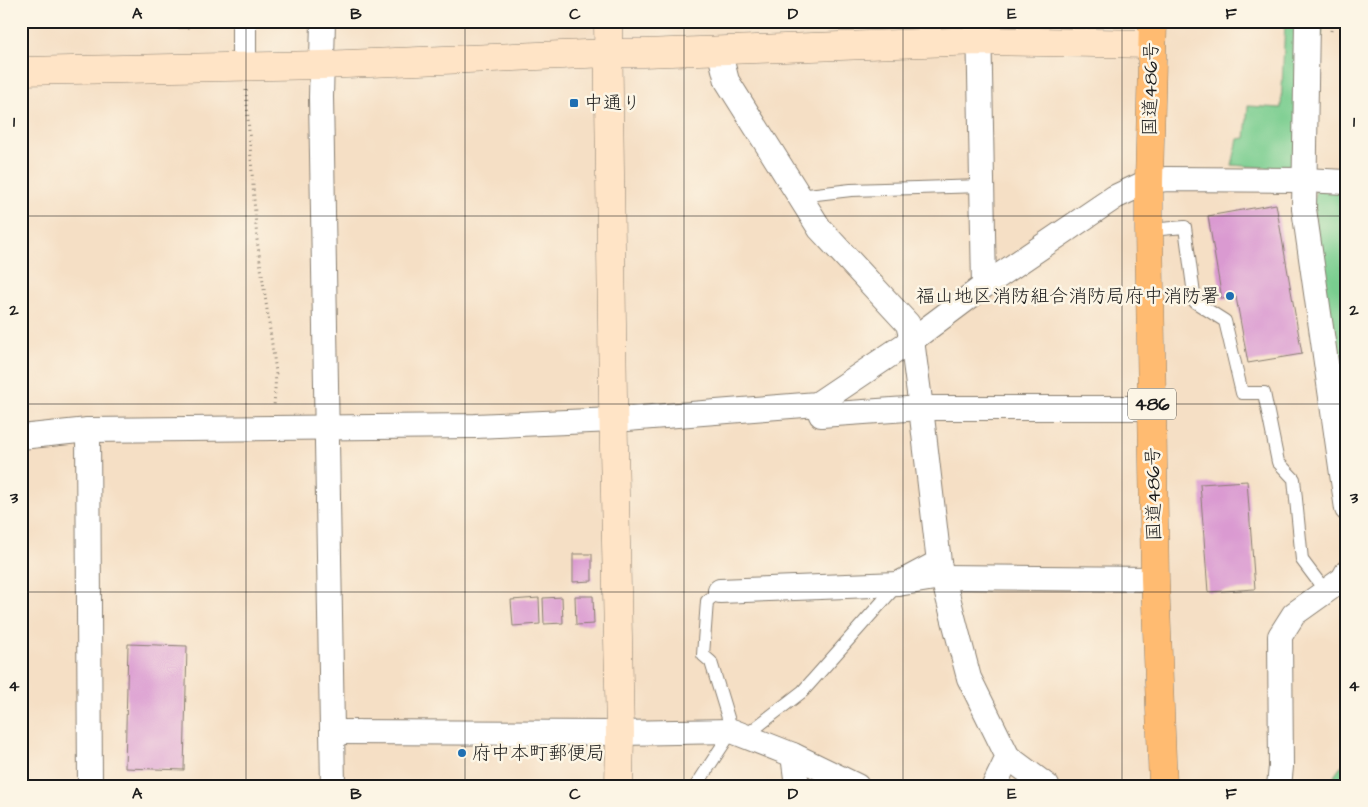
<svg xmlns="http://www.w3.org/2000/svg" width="1368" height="807" viewBox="0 0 1368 807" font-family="'Architects Daughter','Klee One',sans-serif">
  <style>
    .green { fill: #79cd8f; stroke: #4a7456 }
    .building { fill: #da9ad1 }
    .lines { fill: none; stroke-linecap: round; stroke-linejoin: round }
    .lane-casing { stroke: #887e70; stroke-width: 14 }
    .street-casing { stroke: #887e70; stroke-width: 26 }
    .secondary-casing { stroke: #887e70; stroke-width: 29 }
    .highway-casing { stroke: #887e70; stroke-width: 29 }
    .path { stroke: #887e70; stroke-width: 3; stroke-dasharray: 1 4; stroke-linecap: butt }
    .lane { stroke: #fff; stroke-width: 12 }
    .street { stroke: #fff; stroke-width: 24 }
    .secondary { stroke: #ffe4c6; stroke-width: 28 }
    .highway { stroke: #ffbb71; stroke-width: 28 }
    .grid { fill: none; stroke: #1c1c1c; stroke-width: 1; stroke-opacity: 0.55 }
    .poi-dot { fill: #1f6fb2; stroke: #fcf5e5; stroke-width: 2 }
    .labels { text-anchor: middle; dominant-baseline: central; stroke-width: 5; stroke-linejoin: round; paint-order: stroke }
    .shield { fill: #fcf5e5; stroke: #5f5d58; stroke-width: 1 }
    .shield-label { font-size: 18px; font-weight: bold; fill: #1c1c1c }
    .street-label { font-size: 19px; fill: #1c1c1c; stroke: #fcf5e5 }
    .poi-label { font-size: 19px; fill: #1c1c1c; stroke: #fcf5e5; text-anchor: start }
    .neatline { fill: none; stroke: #1c1c1c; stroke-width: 2 }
    .grid-label { font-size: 16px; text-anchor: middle; font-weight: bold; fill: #1c1c1c }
  </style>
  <rect width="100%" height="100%" fill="#fcf5e5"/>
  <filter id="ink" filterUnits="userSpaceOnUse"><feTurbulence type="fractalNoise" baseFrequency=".02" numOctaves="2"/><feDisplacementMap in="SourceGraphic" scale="10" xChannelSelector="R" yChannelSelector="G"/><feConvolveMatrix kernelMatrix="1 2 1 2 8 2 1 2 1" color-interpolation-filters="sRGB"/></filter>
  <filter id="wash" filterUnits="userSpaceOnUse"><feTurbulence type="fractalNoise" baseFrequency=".0096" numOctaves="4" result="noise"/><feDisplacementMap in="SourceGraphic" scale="20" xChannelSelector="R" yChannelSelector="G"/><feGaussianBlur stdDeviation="1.12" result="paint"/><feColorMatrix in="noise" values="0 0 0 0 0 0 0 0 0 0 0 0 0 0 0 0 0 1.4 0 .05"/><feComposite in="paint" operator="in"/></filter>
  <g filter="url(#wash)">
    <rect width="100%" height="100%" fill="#f5dfc5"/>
    <g class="green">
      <polygon points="1285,21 1324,21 1313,95 1294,170 1232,165 1238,139 1245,138 1248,106 1281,108"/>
      <polygon points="1347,74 1347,163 1341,163"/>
      <polygon points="1316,189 1347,191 1347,468 1313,201"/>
      <polygon points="1347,758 1347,786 1327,786"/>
    </g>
    <g id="blocks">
      <g class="building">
        <rect x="146" y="21" width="42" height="7"/>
        <polygon points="1276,204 1302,354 1248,363 1236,297 1222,299 1208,216"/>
        <polygon points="1247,481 1255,589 1208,592 1200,484"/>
        <polygon points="573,554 592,554 592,581 573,582"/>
        <polygon points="575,596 593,596 594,624 576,625"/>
        <polygon points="562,597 563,623 544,624 543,598"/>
        <polygon points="539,598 540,624 513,626 511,600"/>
        <polygon points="128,644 187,646 184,770 125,768"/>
      </g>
    </g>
  </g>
  <g filter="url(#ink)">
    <use href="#blocks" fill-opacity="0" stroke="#887e70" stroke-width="1"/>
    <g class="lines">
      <g class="lane-casing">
        <g id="lane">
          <polyline points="799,196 851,190 982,186"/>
          <polyline points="1149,230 1185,227 1195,302 1225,321 1242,393 1264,393 1278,462 1294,479 1302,560 1326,592"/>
          <polyline points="745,736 803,691 898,584"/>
          <polyline points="696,786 732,731 711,662 703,655 707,601 720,591"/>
        </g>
      </g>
      <g class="street-casing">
        <g id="street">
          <polyline points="323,21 321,97 333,786"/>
          <polyline points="979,21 984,286"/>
          <polyline points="1307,21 1304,209 1347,509"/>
          <polyline points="719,50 727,81 820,229 908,324 912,340 921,408 939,562 898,584"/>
          <polyline points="244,66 244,21"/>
          <polyline points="817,404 821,415 921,408 1152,408"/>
          <polyline points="88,430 90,786"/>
          <polyline points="21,437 88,430 475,426 614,420 817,404 912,340 984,286 1115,197 1149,181 1167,179 1303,180 1347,182"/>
          <polyline points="939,563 969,678 1008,757 1047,786"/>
          <polyline points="720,591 898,584 941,577 1155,579"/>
          <polyline points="332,732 620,733 732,731 793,755 857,786"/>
          <polyline points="793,755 797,786"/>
          <polyline points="994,786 1008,757"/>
          <polyline points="1279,786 1281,767 1280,636 1294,614 1343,579 1347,572"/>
        </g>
      </g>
      <g class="secondary-casing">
        <g id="secondary">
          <polyline points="608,21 613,399 620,733 619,786"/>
          <polyline points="21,71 322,65 609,53 643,53 980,41 1152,44"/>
        </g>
      </g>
      <g class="highway-casing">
        <polyline id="highway" points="1153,21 1149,181 1149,230 1155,579 1163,786"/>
      </g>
      <g class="path">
        <polyline points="1331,31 1333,21"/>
        <polyline points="246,90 257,240 276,372 274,407"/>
      </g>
      <use href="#lane" class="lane"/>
      <use href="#street" class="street"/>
      <use href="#secondary" class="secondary"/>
      <use href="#highway" class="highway"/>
    </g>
  </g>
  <path class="grid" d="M 246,21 L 246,786M 465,21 L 465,786M 684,21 L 684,786M 903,21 L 903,786M 1122,21 L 1122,786M 21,216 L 1347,216M 21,404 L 1347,404M 21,592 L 1347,592"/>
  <g class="poi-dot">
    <rect x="569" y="98" width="10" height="10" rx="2.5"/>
    <circle cx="1230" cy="296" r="5"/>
    <circle cx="462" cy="753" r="5"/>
  </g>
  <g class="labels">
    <rect class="shield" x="1128" y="388.5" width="48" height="31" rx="4"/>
    <g class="shield-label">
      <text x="1152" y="404">486</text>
    </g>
    <g class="street-label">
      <text transform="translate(1151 89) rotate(-89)">国道486号</text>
      <text transform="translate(1154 494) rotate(-91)">国道486号</text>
    </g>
    <g class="poi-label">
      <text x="584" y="103">中通り</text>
      <text x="1220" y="296" text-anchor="end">福山地区消防組合消防局府中消防署</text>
      <text x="472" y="753">府中本町郵便局</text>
    </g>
  </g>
  <rect width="1368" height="807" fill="none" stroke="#fcf5e5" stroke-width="55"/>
  <rect x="28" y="28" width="1312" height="752" class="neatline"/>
  <g class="grid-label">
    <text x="137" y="19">A</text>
    <text x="356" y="19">B</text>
    <text x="575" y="19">C</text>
    <text x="793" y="19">D</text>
    <text x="1012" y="19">E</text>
    <text x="1231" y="19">F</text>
    <text x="14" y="127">1</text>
    <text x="1354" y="127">1</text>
    <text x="14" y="315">2</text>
    <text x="1354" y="315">2</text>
    <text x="14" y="503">3</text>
    <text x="1354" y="503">3</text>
    <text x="14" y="691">4</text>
    <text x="1354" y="691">4</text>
    <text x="137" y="799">A</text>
    <text x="356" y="799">B</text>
    <text x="575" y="799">C</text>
    <text x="793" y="799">D</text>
    <text x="1012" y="799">E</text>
    <text x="1231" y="799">F</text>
  </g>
</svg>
